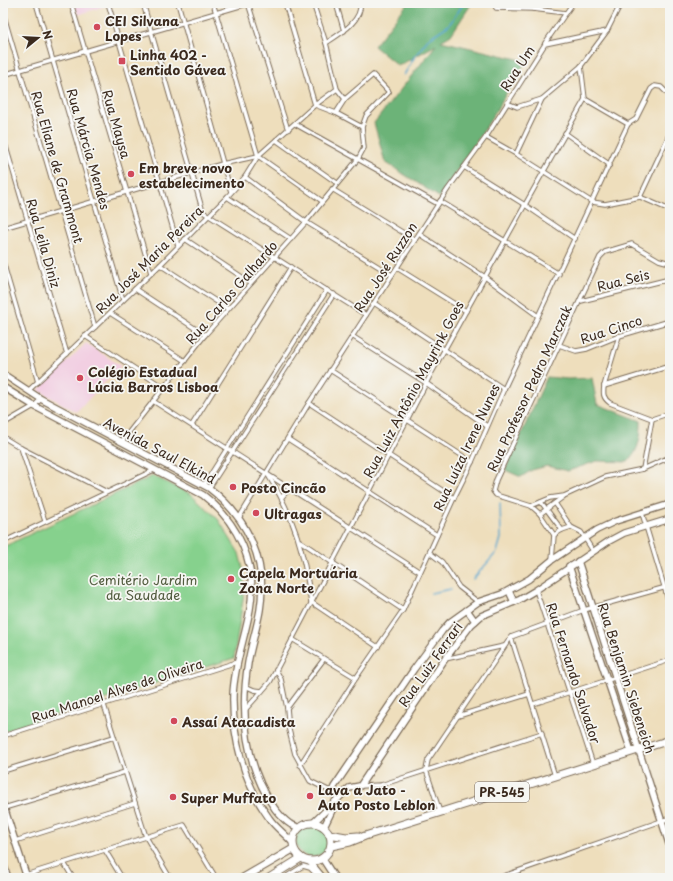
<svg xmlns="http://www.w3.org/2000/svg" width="673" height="881" viewBox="0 0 673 881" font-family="'Playpen Sans',sans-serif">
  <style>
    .built { fill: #f2cfe2 }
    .green { fill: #86d18d; stroke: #607e56 }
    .forest { fill: #6cb378; stroke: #546e4b }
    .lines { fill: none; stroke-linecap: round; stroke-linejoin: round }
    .stream { stroke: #51a3cc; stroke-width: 1.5 }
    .street-casing { stroke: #7a6955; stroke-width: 5.5 }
    .secondary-casing { stroke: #7a6955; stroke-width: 8 }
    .highway-casing { stroke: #7a6955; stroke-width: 9 }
    .street { stroke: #fff; stroke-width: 3.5 }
    .secondary { stroke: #fff; stroke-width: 5.5 }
    .highway { stroke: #fff; stroke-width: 7 }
    .poi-dot { fill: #d1495b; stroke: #f6f6f2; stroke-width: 1.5 }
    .labels { text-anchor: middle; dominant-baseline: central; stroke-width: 3.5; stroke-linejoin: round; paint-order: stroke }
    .shield { fill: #f6f6f2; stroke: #73675e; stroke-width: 1 }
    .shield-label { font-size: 12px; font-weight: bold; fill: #3b2a1e }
    .poi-label { font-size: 13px; font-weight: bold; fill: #3b2a1e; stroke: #f6f6f2; text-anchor: start }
    .street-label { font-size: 13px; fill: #3b2a1e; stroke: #f6f6f2 }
    .park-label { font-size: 13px; fill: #525c3f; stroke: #f6f6f2 }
  </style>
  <rect width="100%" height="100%" fill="#f6f6f2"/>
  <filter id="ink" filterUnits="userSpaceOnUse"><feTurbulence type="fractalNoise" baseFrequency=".025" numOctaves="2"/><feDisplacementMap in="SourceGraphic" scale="8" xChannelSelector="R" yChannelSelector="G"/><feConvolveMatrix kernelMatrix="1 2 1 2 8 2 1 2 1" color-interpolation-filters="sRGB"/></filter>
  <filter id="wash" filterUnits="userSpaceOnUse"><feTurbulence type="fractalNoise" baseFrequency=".012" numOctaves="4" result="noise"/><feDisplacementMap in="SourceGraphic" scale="16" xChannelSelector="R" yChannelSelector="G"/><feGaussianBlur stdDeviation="0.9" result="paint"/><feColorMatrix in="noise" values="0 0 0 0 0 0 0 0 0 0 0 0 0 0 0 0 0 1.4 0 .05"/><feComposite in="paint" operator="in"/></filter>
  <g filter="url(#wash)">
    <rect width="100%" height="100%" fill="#eedebc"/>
    <g class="built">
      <polygon points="74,3 104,3 105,6 78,15"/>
      <polygon points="86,343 121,366 76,412 38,390"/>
    </g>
    <g class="green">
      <polygon points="153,476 191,494 218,519 239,553 244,573 244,593 234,658 3,732 3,547"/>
      <circle cx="312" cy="841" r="16"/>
    </g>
    <g class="forest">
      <polygon points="408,3 472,3 451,35 441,41 526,61 483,132 439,197 385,162 374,123 436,45 398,66 374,46"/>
      <path d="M 547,377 L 568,379 L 592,378 L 597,404 L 641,421 C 641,437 639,450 628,462 L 597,461 L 568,471 L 547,466 L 532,470 L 521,477 L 505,470 Z"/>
    </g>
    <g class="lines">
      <g class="stream">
        <polyline points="404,75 415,56 429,38 449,25 464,3"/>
        <polyline points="473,579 497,552 501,538 500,503"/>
        <polyline points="431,593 451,589"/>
      </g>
    </g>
  </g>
  <g filter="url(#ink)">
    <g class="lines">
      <g class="street-casing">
        <g id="street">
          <polyline points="36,3 123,300"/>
          <polyline points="71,3 151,273"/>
          <polyline points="108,3 178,246"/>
          <polyline points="143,3 203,212 366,315"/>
          <polyline points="178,3 231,192"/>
          <polyline points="213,3 258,156"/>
          <polyline points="248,3 288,130"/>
          <polyline points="285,3 315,105"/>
          <polyline points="313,3 326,43 337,89 345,99"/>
          <polyline points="336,3 344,31"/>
          <polyline points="494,3 496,8 533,9 566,13"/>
          <polyline points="533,9 537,3"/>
          <polyline points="3,13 95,327"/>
          <path d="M 326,43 C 338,35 363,21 360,3"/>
          <polyline points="545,43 573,3"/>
          <polyline points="581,66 585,99"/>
          <polyline points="3,75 250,3"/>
          <polyline points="585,99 628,124"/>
          <polyline points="507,103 517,107 542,99 581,66 607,31 621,3"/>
          <polyline points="315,105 336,113 362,127"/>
          <polyline points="295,124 438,204"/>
          <polyline points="628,124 636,119 651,89 655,86 661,87 670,96"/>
          <polyline points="565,133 610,165"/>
          <polyline points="3,137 67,354"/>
          <polyline points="486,137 545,44 607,31"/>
          <polyline points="276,140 337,183"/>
          <polyline points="516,154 542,99"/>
          <polyline points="258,156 322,201"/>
          <polyline points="464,167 525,205 575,239"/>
          <polyline points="245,177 306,222 392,275"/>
          <polyline points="332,189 415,240"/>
          <polyline points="227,197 291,239"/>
          <polyline points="640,197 670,133"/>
          <polyline points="440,201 559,274"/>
          <polyline points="3,228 222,164 258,156"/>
          <polyline points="419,234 485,277 538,316"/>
          <polyline points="185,239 251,283"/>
          <polyline points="3,262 38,382"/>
          <polyline points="670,263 659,260 632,244 605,252 600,257 496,480 493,491 496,495 531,506 550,498 564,496 605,477 643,469 670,457"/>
          <polyline points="160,265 228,309"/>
          <polyline points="397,268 466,311"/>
          <polyline points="135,289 205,335"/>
          <polyline points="581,301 670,279"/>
          <polyline points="374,303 504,389"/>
          <polyline points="110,313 185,361"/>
          <polyline points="85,336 163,387"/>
          <polyline points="352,336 426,383 487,426"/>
          <path d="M 619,336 L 604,386 C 603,394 603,398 610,403 L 652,419"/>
          <polyline points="559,345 576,351 587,349 619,336 670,321"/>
          <polyline points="330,370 472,462"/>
          <polyline points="604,386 670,366"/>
          <polyline points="28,391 160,265 227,197 245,177 258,156 315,105 337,89"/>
          <polyline points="153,401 420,572"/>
          <polyline points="309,403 454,498"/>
          <polyline points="652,419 670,413"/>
          <polyline points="3,424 34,406 41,399"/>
          <polyline points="192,425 291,267"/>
          <polyline points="3,437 21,448 107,492"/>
          <polyline points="288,439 437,535"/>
          <polyline points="122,441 205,335 306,222 358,159 364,148 362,127 366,116 389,92 373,75 345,99 336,113"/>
          <polyline points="21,448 45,521"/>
          <polyline points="643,469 652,419"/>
          <path d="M 268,475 C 295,518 304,552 311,602 L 378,647"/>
          <polyline points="204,485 327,290"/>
          <polyline points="209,488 334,294"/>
          <polyline points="282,497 290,488"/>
          <polyline points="541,502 562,530"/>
          <polyline points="555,503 571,527 581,532 593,551"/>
          <polyline points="531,506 540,514 554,535 552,560"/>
          <polyline points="642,513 670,606"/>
          <polyline points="540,514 563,497"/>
          <polyline points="239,518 309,403 448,189 486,137 516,154 592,202 605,204 640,197 670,210"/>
          <polyline points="3,533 6,540"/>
          <polyline points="554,535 562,530 571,527"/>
          <polyline points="300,541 403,610"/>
          <polyline points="3,542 154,470"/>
          <polyline points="430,553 442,562 459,587 478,602"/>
          <polyline points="536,590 593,764"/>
          <polyline points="511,637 584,610 670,586"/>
          <polyline points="511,637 555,776"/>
          <polyline points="292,639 356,678"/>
          <polyline points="445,659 504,646"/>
          <polyline points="276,670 281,679 287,708 289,730 295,754 310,781 332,792"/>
          <polyline points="245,686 254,690 262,691"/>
          <polyline points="533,704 670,660"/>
          <polyline points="104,705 146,837 170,878"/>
          <polyline points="287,708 324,659"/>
          <polyline points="245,710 270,682 431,374 536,185 585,99"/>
          <polyline points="458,716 529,694"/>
          <polyline points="3,736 237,662"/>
          <polyline points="300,765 356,678 403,610 454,498 472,462 504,389 628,124"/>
          <polyline points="3,771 114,737"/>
          <polyline points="360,786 381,785 542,733"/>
          <polyline points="4,808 125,772"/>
          <polyline points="440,812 426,770 428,760 511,637"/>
          <polyline points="15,841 135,803"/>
          <polyline points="105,850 122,878"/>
          <polyline points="64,863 73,878"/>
          <polyline points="275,874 280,878"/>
          <polyline points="16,878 184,825 216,878"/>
          <polyline points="284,878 303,866 310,868 319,877"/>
          <polyline points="498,878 670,818"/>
        </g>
      </g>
      <g class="secondary-casing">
        <g id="secondary">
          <path d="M 3,374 L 41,399 L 209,488 C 247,517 268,561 260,610 C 257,628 251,645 248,663 C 240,713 245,766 275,809 C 279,814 284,820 290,824 C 293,825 295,825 298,828"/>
          <path d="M 3,387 L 34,406 L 203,495 C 238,522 258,564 250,609 C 245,638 234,665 233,695 C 232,737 244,784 269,818 C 275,827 285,834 292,842"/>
          <polyline points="578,561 670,847"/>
          <polyline points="569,566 631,751"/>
          <polyline points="509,591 514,602"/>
          <polyline points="467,610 475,621"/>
          <polyline points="339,797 332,792 334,787 414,669 442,631 450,622 478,602 502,594 529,579 552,560 597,530 616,521 670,504"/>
          <polyline points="3,804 27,878"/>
          <polyline points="314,822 349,788 360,786 445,659 471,625 481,616 519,600 536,590 609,541 624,533 670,519"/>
          <polyline points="324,827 336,802"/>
          <polyline points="322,858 335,878"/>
          <polyline points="309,861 323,878"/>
          <polyline points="3,863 8,878"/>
        </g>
      </g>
      <g class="highway-casing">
        <g id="highway">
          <circle cx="312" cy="842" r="19"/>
          <polyline points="329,834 346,837 358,836"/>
          <polyline points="331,846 350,842 365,836 670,740"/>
          <polyline points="243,878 293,849"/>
          <polyline points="269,878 301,858"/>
        </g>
      </g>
      <use href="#street" class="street"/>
      <use href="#secondary" class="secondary"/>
      <use href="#highway" class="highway"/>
    </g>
  </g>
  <g class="poi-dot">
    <circle cx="97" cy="27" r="4"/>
    <rect x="118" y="57" width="8" height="8" rx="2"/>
    <circle cx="131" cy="174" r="4"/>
    <circle cx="80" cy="378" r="4"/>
    <circle cx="233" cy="487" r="4"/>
    <circle cx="256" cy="513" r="4"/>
    <circle cx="231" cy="579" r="4"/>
    <circle cx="174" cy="721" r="4"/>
    <circle cx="310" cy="796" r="4"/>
    <circle cx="173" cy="797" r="4"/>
  </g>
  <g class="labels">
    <rect class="shield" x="475" y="782" width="54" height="20" rx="3"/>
    <g class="shield-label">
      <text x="502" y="792">PR-545</text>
    </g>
    <g class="poi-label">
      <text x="105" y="20">CEI Silvana<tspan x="105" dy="15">Lopes</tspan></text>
      <text x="130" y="54">Linha 402 -<tspan x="130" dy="15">Sentido Gávea</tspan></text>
      <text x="139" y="167">Em breve novo<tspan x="139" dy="15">estabelecimento</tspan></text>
      <text x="88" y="371">Colégio Estadual<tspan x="88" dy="15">Lúcia Barros Lisboa</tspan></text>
      <text x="241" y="487">Posto Cincão</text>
      <text x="264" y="513">Ultragas</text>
      <text x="239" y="572">Capela Mortuária<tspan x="239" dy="15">Zona Norte</tspan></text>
      <text x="182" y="721">Assaí Atacadista</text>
      <text x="318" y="789">Lava a Jato -<tspan x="318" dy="15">Auto Posto Leblon</tspan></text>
      <text x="181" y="797">Super Muffato</text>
    </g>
    <g class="street-label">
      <text transform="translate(517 68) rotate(-57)">Rua Um</text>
      <text transform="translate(117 124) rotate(74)">Rua Maysa</text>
      <text transform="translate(89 149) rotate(74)">Rua Márcia Mendes</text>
      <text transform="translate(58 167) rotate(74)">Rua Eliane de Grammont</text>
      <text transform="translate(44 243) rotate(74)">Rua Leila Diniz</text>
      <text transform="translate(149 259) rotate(-45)">Rua José Maria Pereira</text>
      <text transform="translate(385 267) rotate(-57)">Rua José Ruzzon</text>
      <text transform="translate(623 280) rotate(-14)">Rua Seis</text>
      <text transform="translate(231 292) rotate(-49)">Rua Carlos Galhardo</text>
      <text transform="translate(611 329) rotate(-18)">Rua Cinco</text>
      <text transform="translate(529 388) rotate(-65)">Rua Professor Pedro Marczak</text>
      <text transform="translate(413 389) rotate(-62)">Rua Luiz Antônio Mayrink Goes</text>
      <text transform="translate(466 447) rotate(-65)">Rua Luíza Irene Nunes</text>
      <text transform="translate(160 450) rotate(28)">Avenida Saul Elkind</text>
      <text transform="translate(430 664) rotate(-55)">Rua Luiz Ferrari</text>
      <text transform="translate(574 673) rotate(72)">Rua Fernando Salvador</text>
      <text transform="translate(627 678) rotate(72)">Rua Benjamin Siebeneich</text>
      <text transform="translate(117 690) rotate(-18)">Rua Manoel Alves de Oliveira</text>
    </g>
    <g class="park-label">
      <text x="143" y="579">Cemitério Jardim<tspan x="143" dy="15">da Saudade</tspan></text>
    </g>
  </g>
  <rect width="673" height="881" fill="none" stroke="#f6f6f2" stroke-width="16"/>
  <g transform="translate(38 38) rotate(72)" stroke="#f6f6f2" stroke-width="3" paint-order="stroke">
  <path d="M0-3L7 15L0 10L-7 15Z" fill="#3b2a1e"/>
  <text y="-6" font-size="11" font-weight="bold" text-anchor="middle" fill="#3b2a1e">N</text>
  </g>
</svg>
